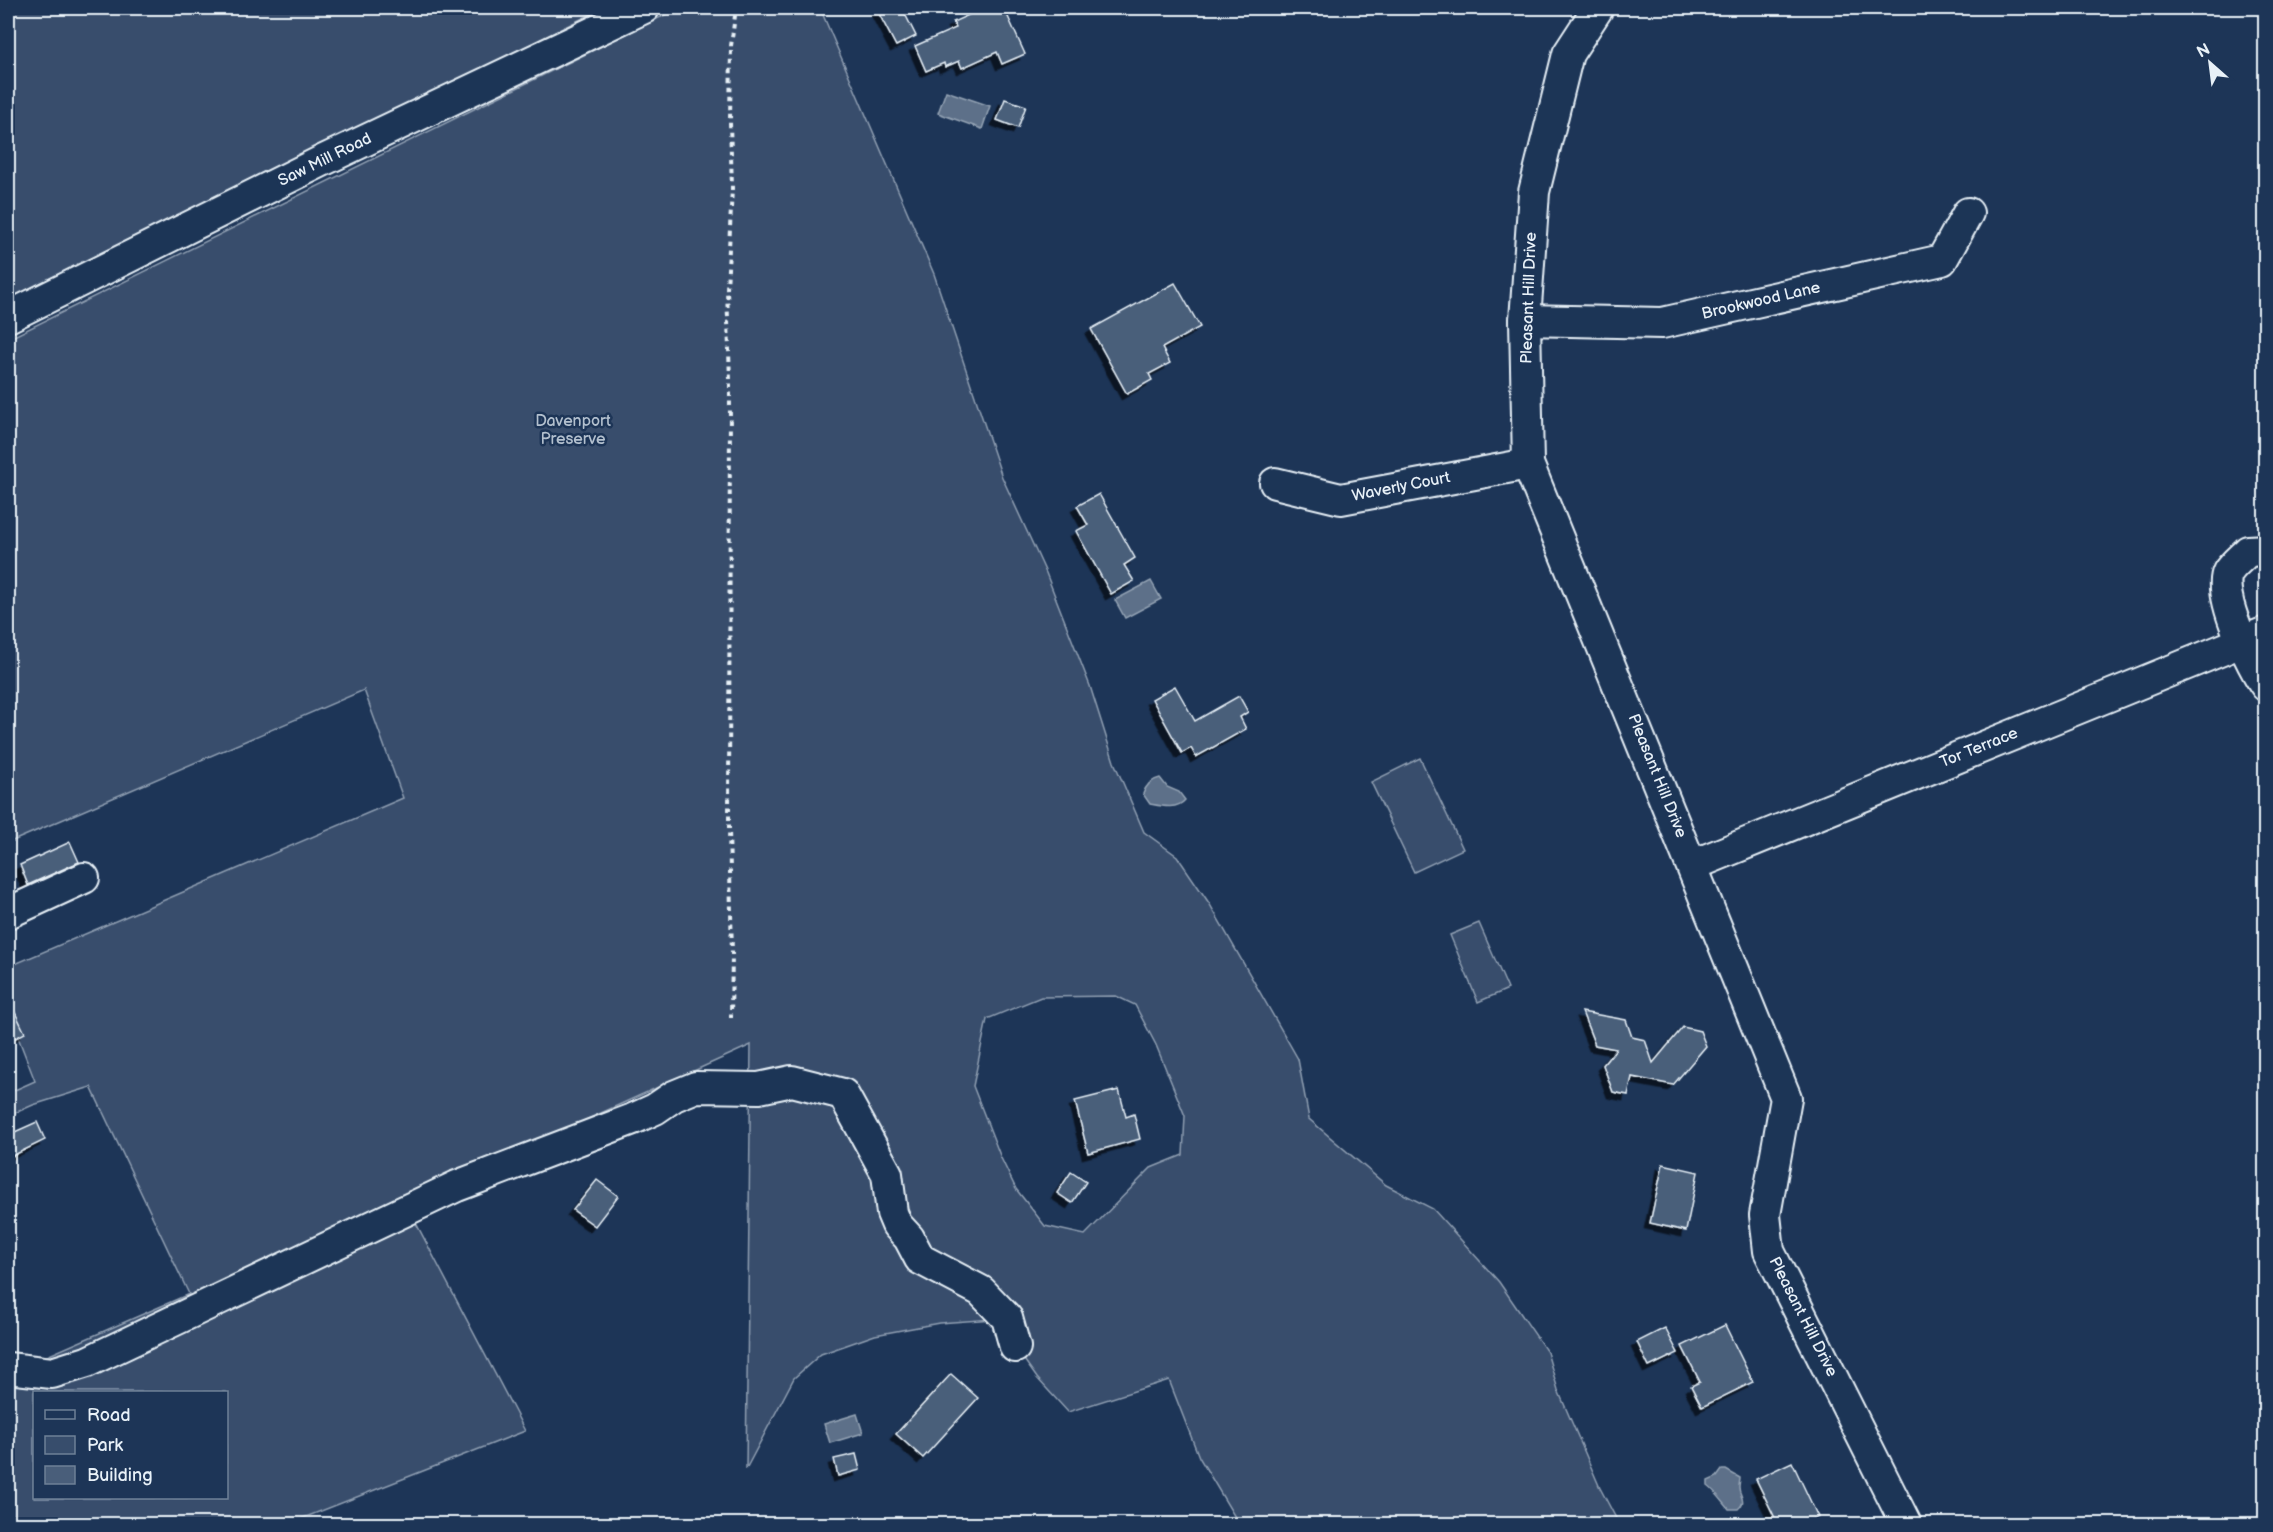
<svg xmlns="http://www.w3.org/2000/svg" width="2273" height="1532" viewBox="0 0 2273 1532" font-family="'Balsamiq Sans',sans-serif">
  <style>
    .green { fill: #374d6c; stroke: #909fb2; stroke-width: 1.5; fill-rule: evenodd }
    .water { fill: #5d7089; stroke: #95a4b5; stroke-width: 1.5 }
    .building { fill: #495e7a; stroke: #e8f1f8; stroke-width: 1.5; filter: url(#shadow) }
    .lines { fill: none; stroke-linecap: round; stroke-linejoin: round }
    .minor-casing { stroke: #e8f1f8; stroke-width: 34 }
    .path { stroke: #e8f1f8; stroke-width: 4; stroke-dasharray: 4.5 4.5; stroke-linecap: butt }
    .minor { stroke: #1d3557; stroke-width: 30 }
    .labels { text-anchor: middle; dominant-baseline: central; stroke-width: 5; stroke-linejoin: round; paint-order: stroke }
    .street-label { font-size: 16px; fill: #e8f1f8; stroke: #1d3557 }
    .park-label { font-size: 16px; fill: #b3c0ce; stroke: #1d3557 }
  </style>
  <defs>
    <filter id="shadow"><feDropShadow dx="-5.5" dy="5.5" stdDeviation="0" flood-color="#0009"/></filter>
  </defs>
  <rect width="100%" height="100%" fill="#1d3557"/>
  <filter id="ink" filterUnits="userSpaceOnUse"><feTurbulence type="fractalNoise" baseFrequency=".0167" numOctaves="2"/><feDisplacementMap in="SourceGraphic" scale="12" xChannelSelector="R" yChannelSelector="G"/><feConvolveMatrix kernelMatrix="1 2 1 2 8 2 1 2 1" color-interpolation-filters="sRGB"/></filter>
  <g filter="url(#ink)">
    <g class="green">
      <polygon points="8,8 603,8 8,304"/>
      <path d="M 679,8 L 820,8 L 934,274 L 1002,477 L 1046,573 L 1090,686 L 1114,762 L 1144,832 L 1177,856 L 1209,903 L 1298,1059 L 1309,1119 L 1386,1185 L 1433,1209 L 1499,1282 L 1547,1352 L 1558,1390 L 1600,1488 L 1619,1524 L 1239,1524 L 1199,1457 L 1169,1380 L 1068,1412 L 1037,1378 L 1015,1347 L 1007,1318 L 939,1323 L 875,1335 L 821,1354 L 794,1378 L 746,1469 L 751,1045 L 405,1202 L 525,1431 L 288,1524 L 8,1524 L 8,1373 L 189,1294 L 91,1087 L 33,1105 L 8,1116 L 8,1093 L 35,1081 L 8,1011 L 8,967 L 403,798 L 364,690 L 8,843 L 8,339 ZM 1116,996 L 1135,1005 L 1156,1045 L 1185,1116 L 1183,1155 L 1151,1168 L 1085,1235 L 1045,1226 L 1016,1189 L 1001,1158 L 973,1086 L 987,1019 L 1041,997 ZM 34,1392 L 226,1392 L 226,1498 L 34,1498 Z"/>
      <polygon points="1420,758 1463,849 1414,872 1371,782"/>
      <polygon points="1479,923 1508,989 1478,1002 1450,935"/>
    </g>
    <g class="water">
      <polygon points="946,91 990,106 982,129 938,113"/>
      <polygon points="1151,581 1161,599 1125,618 1115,600"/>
      <path d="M 1160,778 L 1167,787 L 1179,792 L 1185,800 C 1177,810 1161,806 1150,804 L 1143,794 C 1146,785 1151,780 1160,778 Z"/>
      <polygon points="857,1414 863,1433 830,1443 824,1424"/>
      <path d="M 1722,1470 L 1726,1470 L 1740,1478 C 1740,1481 1739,1484 1739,1487 C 1739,1497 1748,1500 1738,1509 L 1729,1509 C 1723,1502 1715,1491 1708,1486 L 1708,1481 L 1717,1477 Z"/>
    </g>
    <g class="building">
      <polygon points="876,8 902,8 916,36 896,46"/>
      <polygon points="984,8 1004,8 1025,54 1002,64 997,52 962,68 959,61 945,67 944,63 926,71 915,46 956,28 953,22"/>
      <polygon points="1005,99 1026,106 1018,128 997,120"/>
      <polygon points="1175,283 1200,327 1162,348 1170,363 1149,374 1152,380 1127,394 1091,329"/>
      <polygon points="1099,494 1135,558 1124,565 1134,581 1111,594 1076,531 1088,525 1077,506"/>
      <polygon points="1175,686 1195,721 1239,696 1248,712 1240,717 1246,729 1196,757 1191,748 1182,753 1152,699"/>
      <polygon points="70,842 79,862 28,885 20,865"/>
      <polygon points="8,998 25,1033 8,1042"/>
      <polygon points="1582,1012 1626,1020 1632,1037 1645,1040 1653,1063 1683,1027 1700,1031 1706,1046 1673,1085 1632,1077 1628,1095 1613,1092 1603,1065 1616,1049 1595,1045"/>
      <polygon points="1119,1090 1126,1117 1134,1114 1140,1139 1088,1153 1075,1101"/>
      <polygon points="37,1122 45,1140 8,1158 8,1135"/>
      <polygon points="1663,1164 1698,1172 1686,1231 1650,1223"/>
      <polygon points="1071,1172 1086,1182 1072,1203 1057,1193"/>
      <polygon points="597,1180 618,1196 595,1226 573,1210"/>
      <polygon points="1725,1325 1753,1382 1702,1407 1691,1386 1700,1382 1682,1346"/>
      <polygon points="1665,1328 1678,1353 1649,1367 1637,1342"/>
      <polygon points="951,1374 978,1398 923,1458 896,1434"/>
      <polygon points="856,1454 860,1470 838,1476 834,1459"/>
      <polygon points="1792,1462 1818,1517 1802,1524 1778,1524 1756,1479"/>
    </g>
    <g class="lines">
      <g class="minor-casing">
        <g id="minor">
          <polyline points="1598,8 1568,54 1534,192 1525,320 1528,464 1786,1098 1765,1215 1769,1251 1906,1524"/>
          <polyline points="8,317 324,160 644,8"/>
          <polyline points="1525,320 1662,323 1942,260 1968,213"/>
          <polyline points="1275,483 1341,499 1528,464"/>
          <path d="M 2266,550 L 2248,551 C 2242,557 2232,565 2228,572 C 2216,594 2252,667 2266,686"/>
          <polyline points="1693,865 2266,632"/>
          <polyline points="8,913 84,878"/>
          <polyline points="8,1368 52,1373 87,1362 457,1186 633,1119 655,1109 674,1096 696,1087 759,1088 792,1081 843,1094 887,1174 892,1213 897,1225 909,1238 920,1259 981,1291 1007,1318 1015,1347"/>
        </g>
      </g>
      <polyline class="path" points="731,1018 732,954 729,829 730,381 727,289 732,188 730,122 731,46 736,8"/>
      <use href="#minor" class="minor"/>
    </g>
  </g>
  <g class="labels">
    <g class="street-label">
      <text transform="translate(325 160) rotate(-26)">Saw Mill Road</text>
      <text transform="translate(1529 298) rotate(-88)">Pleasant Hill Drive</text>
      <text transform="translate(1761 301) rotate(-13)">Brookwood Lane</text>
      <text transform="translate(1401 487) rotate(-11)">Waverly Court</text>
      <text transform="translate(1979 748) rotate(-22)">Tor Terrace</text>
      <text transform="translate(1657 776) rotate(68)">Pleasant Hill Drive</text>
      <text transform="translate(1803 1317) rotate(63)">Pleasant Hill Drive</text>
    </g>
    <g class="park-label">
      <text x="573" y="421">Davenport<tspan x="573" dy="18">Preserve</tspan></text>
    </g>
  </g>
  <rect width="2273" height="1532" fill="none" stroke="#1d3557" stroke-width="30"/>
  <rect x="15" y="15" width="2243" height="1502" fill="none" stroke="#e8f1f8" stroke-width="2" filter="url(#ink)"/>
  <rect x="33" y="1391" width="195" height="108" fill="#1d3557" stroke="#6e8097" stroke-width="1.5"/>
  <rect x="45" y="1410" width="30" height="9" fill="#1d3557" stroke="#6e8097" stroke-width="1.5"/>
  <text x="87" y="1421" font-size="18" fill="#e8f1f8">Road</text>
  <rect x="45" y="1436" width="30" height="18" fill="#374d6c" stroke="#6e8097" stroke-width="1.5"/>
  <text x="87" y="1451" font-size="18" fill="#e8f1f8">Park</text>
  <rect x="45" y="1466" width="30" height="18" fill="#495e7a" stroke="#6e8097" stroke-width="1.5"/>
  <text x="87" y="1481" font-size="18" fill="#e8f1f8">Building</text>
  <g transform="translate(2210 63) rotate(332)" stroke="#1d3557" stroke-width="4.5" paint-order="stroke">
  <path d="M0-4.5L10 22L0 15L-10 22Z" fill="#e8f1f8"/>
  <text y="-9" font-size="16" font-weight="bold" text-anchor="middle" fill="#e8f1f8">N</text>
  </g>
</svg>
